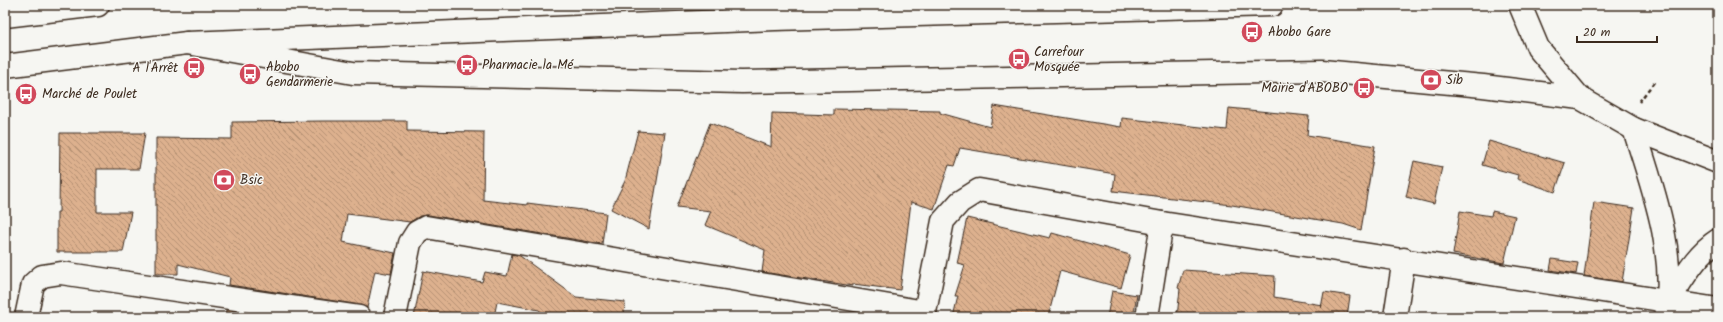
<svg xmlns="http://www.w3.org/2000/svg" width="1723" height="322" viewBox="0 0 1723 322" font-family="Kalam,sans-serif">
  <style>
    .building { fill: url(#building-back-hatch); stroke: #3b2a1e }
    .lines { fill: none; stroke-linecap: round; stroke-linejoin: round }
    .minor-casing { stroke: #3b2a1e; stroke-width: 25 }
    .major-casing { stroke: #3b2a1e; stroke-width: 25 }
    .path { stroke: #3b2a1e; stroke-width: 2.5; stroke-dasharray: 4 3; stroke-linecap: butt }
    .minor { stroke: #f6f6f2; stroke-width: 22 }
    .major { stroke: #f6f6f2; stroke-width: 22 }
    .labels { text-anchor: middle; dominant-baseline: central; stroke-width: 3; stroke-linejoin: round; paint-order: stroke }
    .poi-label { font-size: 13px; fill: #3b2a1e; stroke: #f6f6f2; text-anchor: start }
  </style>
  <defs>
    <pattern id="building-back-hatch" width="6" height="6" patternUnits="userSpaceOnUse"><rect width="6" height="6" fill="#ddb18e"/><path d="M-1 5l2 2M0 0l6 6M5-1l2 2" fill="none" stroke="#b49073"/></pattern>
  </defs>
  <rect width="100%" height="100%" fill="#f6f6f2"/>
  <filter id="ink" filterUnits="userSpaceOnUse"><feTurbulence type="fractalNoise" baseFrequency=".025" numOctaves="2"/><feDisplacementMap in="SourceGraphic" scale="8" xChannelSelector="R" yChannelSelector="G"/><feConvolveMatrix kernelMatrix="1 2 1 2 8 2 1 2 1" color-interpolation-filters="sRGB"/></filter>
  <g filter="url(#ink)">
    <g class="building">
      <polygon points="994,106 1121,127 1122,118 1227,130 1229,108 1309,116 1307,135 1375,146 1361,230 1343,224 1232,205 1113,191 1115,174 960,148 954,166 949,165 934,209 911,202 900,290 853,284 853,286 762,272 765,250 705,225 711,211 677,207 710,123 771,147 772,113 834,115 834,109 940,111 940,113 990,127"/>
      <polygon points="325,121 407,121 407,131 484,132 483,200 527,205 527,203 606,213 602,244 428,215 420,216 410,222 347,214 343,242 395,253 391,274 375,271 367,308 361,305 229,285 230,277 178,264 178,274 156,274 156,138 232,139 232,122"/>
      <polygon points="638,131 665,133 649,229 611,209 625,181"/>
      <polygon points="60,133 145,133 139,169 97,169 97,212 131,212 123,252 57,252 57,212 59,212"/>
      <polygon points="1489,141 1565,163 1555,192 1517,179 1518,175 1482,165"/>
      <polygon points="1414,161 1442,167 1434,204 1406,197"/>
      <polygon points="1594,202 1634,208 1622,282 1584,276"/>
      <polygon points="1460,211 1491,216 1492,211 1515,216 1504,263 1453,254"/>
      <polygon points="967,218 1050,238 1052,233 1130,255 1121,288 1060,271 1048,317 953,317 958,296 955,296 965,265 957,263"/>
      <polygon points="512,254 520,256 576,297 625,302 624,317 548,317 539,310 497,302 494,317 414,317 423,271 482,282 485,272 507,276"/>
      <polygon points="1552,259 1578,263 1576,274 1550,270"/>
      <polygon points="1183,270 1275,276 1274,297 1322,305 1321,308 1324,292 1350,296 1347,317 1177,317 1180,289 1178,288"/>
      <polygon points="1112,291 1137,295 1133,317 1107,317"/>
      <polygon points="226,310 262,315 262,317 225,317"/>
    </g>
    <g class="lines">
      <g class="minor-casing">
        <g id="minor">
          <path d="M 1634,129 C 1653,189 1677,253 1666,317"/>
          <path d="M 1669,300 C 1683,279 1696,254 1718,240"/>
          <polyline points="26,317 33,284 42,276 61,273 359,317"/>
          <polyline points="395,317 410,243 417,232 426,227 925,312"/>
          <polyline points="924,317 943,221 960,202 979,190 1162,223 1718,309"/>
          <polyline points="1147,317 1162,223"/>
          <polyline points="1395,317 1404,259"/>
        </g>
      </g>
      <g class="major-casing">
        <g id="major">
          <polyline points="1520,5 1538,48 1580,98 1634,129 1718,162"/>
          <polyline points="5,16 98,5"/>
          <polyline points="187,43 353,73 742,82 1322,71 1483,86 1580,98"/>
          <polyline points="5,66 187,43 775,19 1272,5"/>
        </g>
      </g>
      <polyline class="path" points="1639,102 1655,81"/>
      <use href="#minor" class="minor"/>
      <use href="#major" class="major"/>
    </g>
  </g>
  <defs>
    <g id="bus-disc" transform="scale(1.15)"><circle r="9.5" fill="#d1495b" stroke="#f6f6f2"/><path d="M-5-6H5V4H4V6H2V4H-2V6H-4V4H-5ZM-3.5-4V0h7V-4ZM-3.5 1.2v1.5H-2V1.2ZM2 1.2v1.5H3.5V1.2Z" fill="#fff"/></g>
    <g id="bank-disc" transform="scale(1.15)"><circle r="9.5" fill="#d1495b" stroke="#f6f6f2"/><path d="M-6-4H6V4H-6ZM0-2.3a2.3 2.3 0 1 0 0 4.6a2.3 2.3 0 1 0 0-4.6Z" fill="#fff"/></g>
  </defs>
  <g fill-rule="evenodd">
    <use href="#bus-disc" x="1252" y="32"/>
    <use href="#bus-disc" x="1019" y="59"/>
    <use href="#bus-disc" x="467" y="65"/>
    <use href="#bus-disc" x="194" y="68"/>
    <use href="#bus-disc" x="250" y="74"/>
    <use href="#bank-disc" x="1431" y="80"/>
    <use href="#bus-disc" x="1364" y="88"/>
    <use href="#bus-disc" x="26" y="94"/>
    <use href="#bank-disc" x="224" y="180"/>
  </g>
  <g class="labels">
    <g class="poi-label">
      <text x="1268" y="32">Abobo Gare</text>
      <text x="1034" y="52">Carrefour<tspan x="1034" dy="15">Mosquée</tspan></text>
      <text x="482" y="65">Pharmacie la Mé</text>
      <text x="266" y="67">Abobo<tspan x="266" dy="15">Gendarmerie</tspan></text>
      <text x="178" y="68" text-anchor="end">A l'Arrêt</text>
      <text x="1446" y="80">Sib</text>
      <text x="1348" y="88" text-anchor="end">Mairie d'ABOBO</text>
      <text x="42" y="94">Marché de Poulet</text>
      <text x="240" y="180">Bsic</text>
    </g>
  </g>
  <rect width="1723" height="322" fill="none" stroke="#f6f6f2" stroke-width="20"/>
  <rect x="10" y="10" width="1703" height="302" fill="none" stroke="#3b2a1e" stroke-width="1.5" filter="url(#ink)"/>
  <path d="M1577 36v6h80v-6" fill="none" stroke="#3b2a1e" stroke-width="2"/>
  <text x="1583" y="36" font-size="12" fill="#3b2a1e" stroke="#f6f6f2" stroke-width="3" paint-order="stroke">20 m</text>
</svg>
